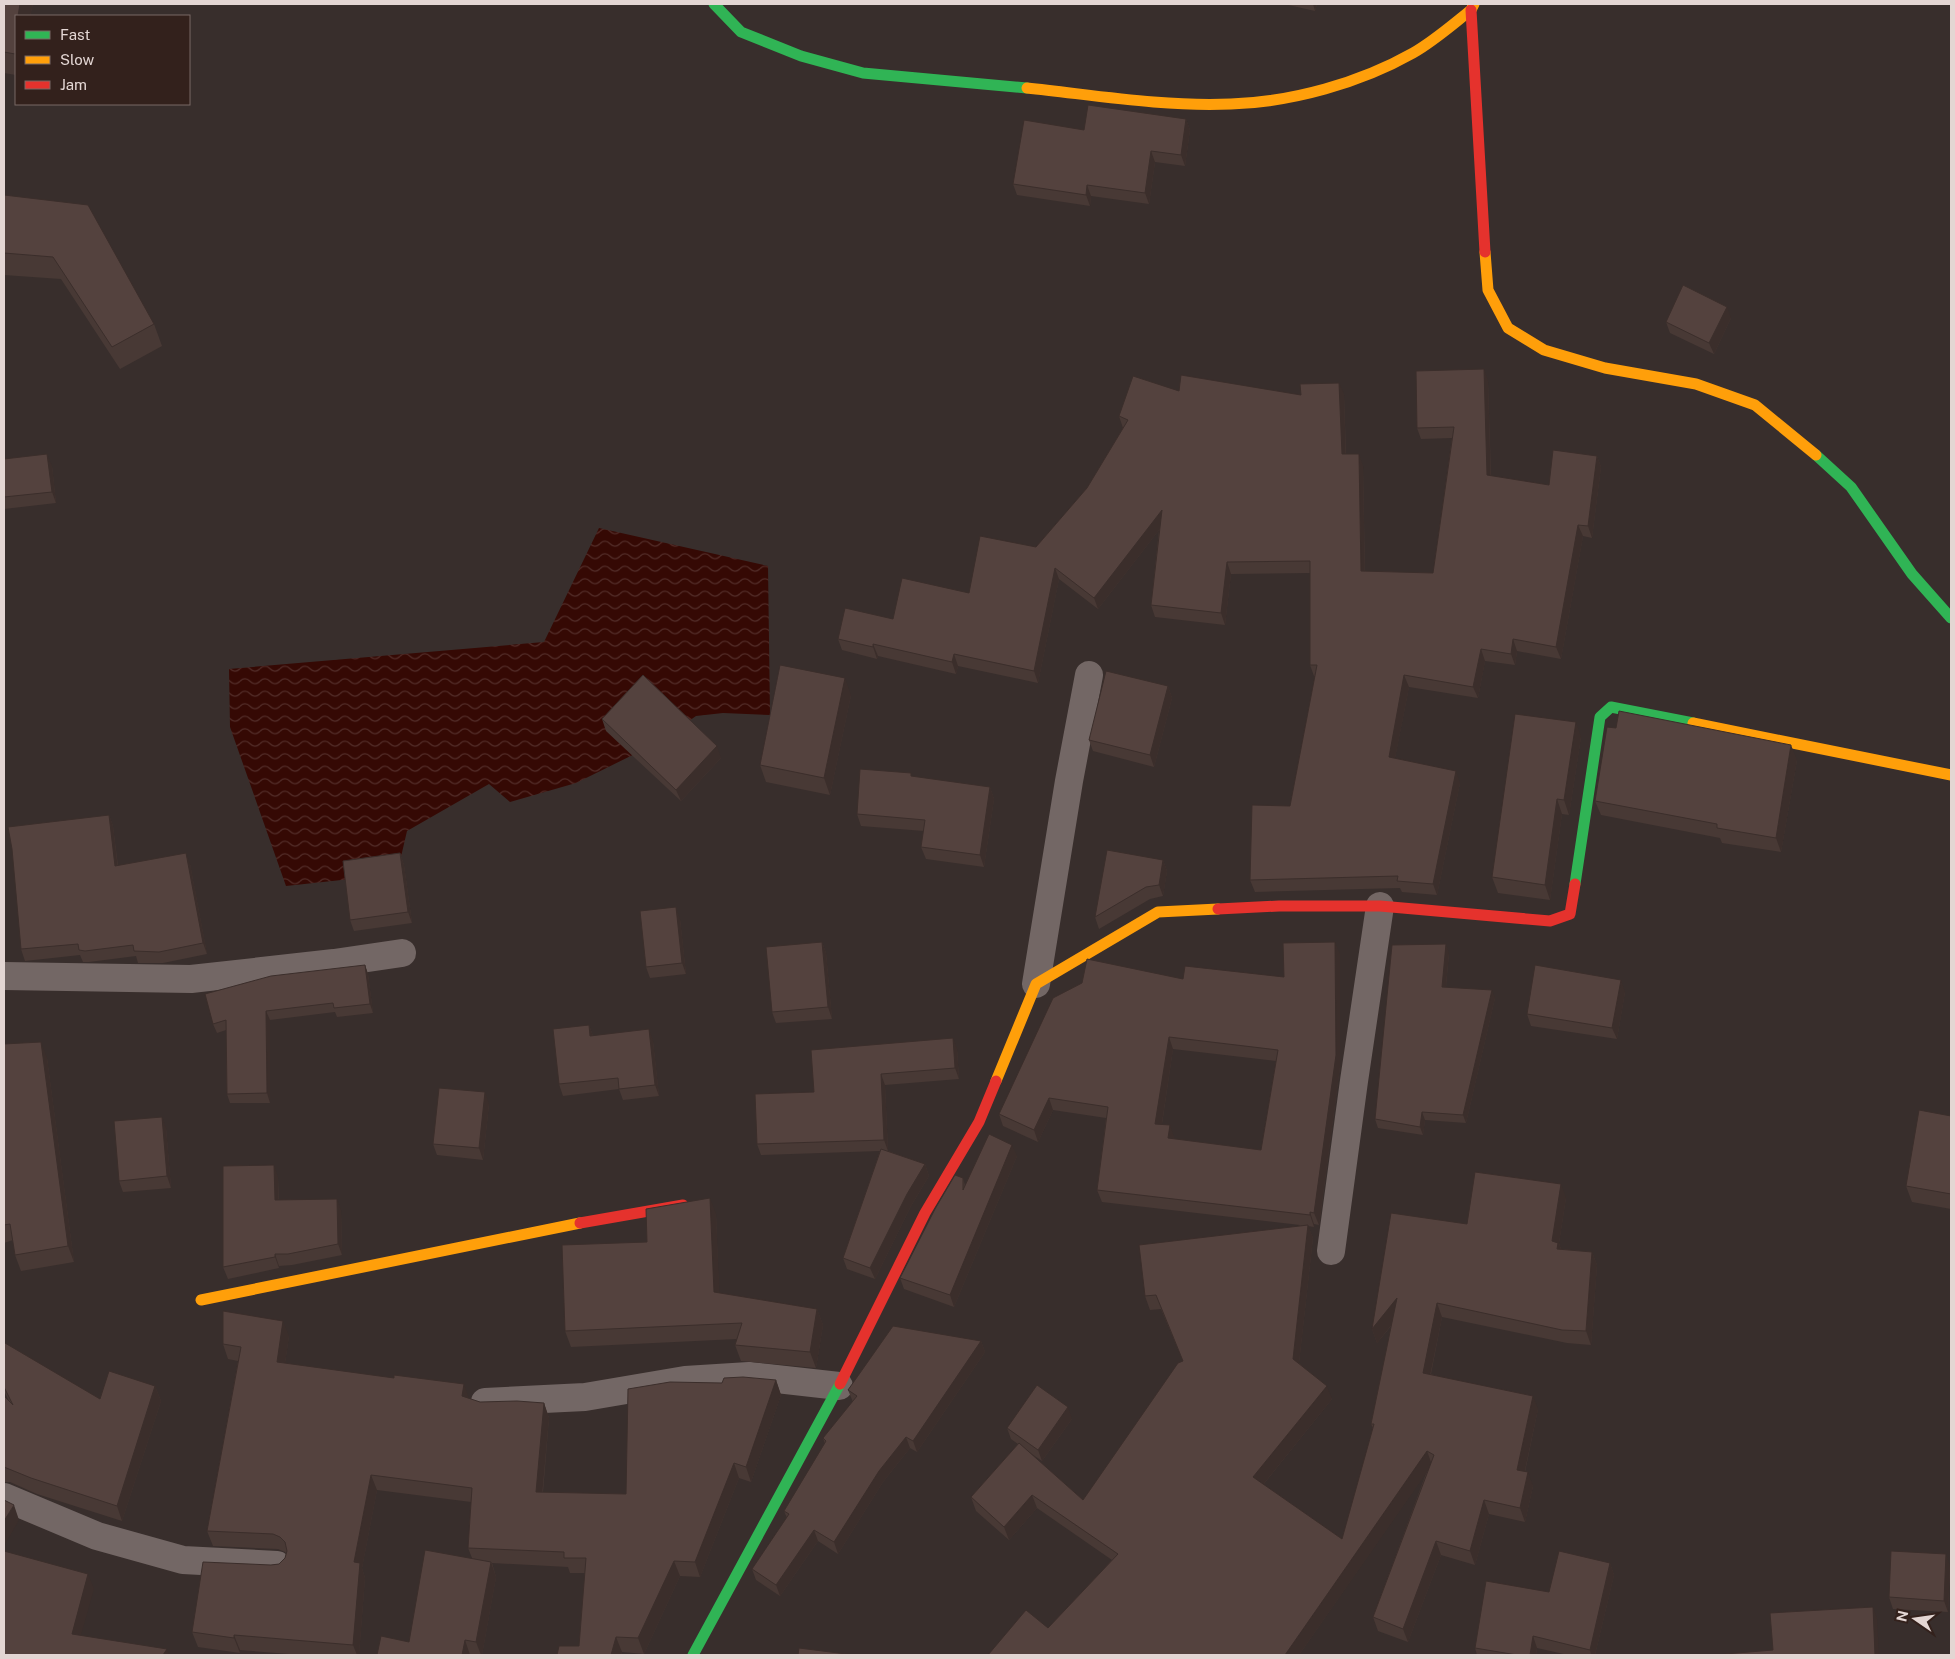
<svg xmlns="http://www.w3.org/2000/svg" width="1955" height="1659" viewBox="0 0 1955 1659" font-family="'Public Sans',sans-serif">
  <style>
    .water { fill: url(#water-waves) }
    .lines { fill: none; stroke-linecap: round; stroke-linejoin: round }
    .street { stroke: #736765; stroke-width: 28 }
    .fast { stroke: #30b455; stroke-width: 11 }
    .slow { stroke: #ff9f0a; stroke-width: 11 }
    .jam { stroke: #e5322d; stroke-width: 11 }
    .wall { fill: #483935; fill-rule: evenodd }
    .shaded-wall { fill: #3b2e2b }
    .building { fill: #54423e; stroke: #3b2e2b; fill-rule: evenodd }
  </style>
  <defs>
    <pattern id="water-waves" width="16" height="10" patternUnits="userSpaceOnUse" patternTransform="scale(1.25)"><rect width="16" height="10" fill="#350904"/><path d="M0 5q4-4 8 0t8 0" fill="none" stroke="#522c28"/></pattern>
  </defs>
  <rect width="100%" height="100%" fill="#382e2c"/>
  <polygon class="water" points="599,528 768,566 770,715 723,713 696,716 659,742 576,783 510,802 489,784 407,831 397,874 286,886 230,727 229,669 544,642"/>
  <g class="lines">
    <g class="street">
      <polyline points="4,976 191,979 334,963 402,953"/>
      <polyline points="1036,984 1069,781 1089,675"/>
      <polyline points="1331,1251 1354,1081 1380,906"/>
      <polyline points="485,1402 585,1397 685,1380 749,1376 839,1386"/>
      <polyline points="4,1497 97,1536 183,1560 277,1565"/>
    </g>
    <g class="fast">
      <polyline points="714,4 741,32 801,56 863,73 1027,88"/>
      <polyline points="1816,455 1851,487 1912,574 1951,618"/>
      <polyline points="1575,884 1600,717 1611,707 1693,723"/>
      <polyline points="693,1655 840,1384"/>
    </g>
    <g class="slow">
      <path d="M 1027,88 C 1094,95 1164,107 1231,104 C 1292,102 1360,83 1413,53 C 1434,41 1452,25 1471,10 L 1474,4"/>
      <polyline points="1485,252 1488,290 1508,328 1544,350 1605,368 1696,384 1755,405 1816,455"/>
      <polyline points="1693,723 1951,775"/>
      <polyline points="996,1081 1036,984 1158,912 1218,909"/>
      <polyline points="201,1300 580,1223"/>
    </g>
    <g class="jam">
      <polyline points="1471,10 1485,252"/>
      <polyline points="1218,909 1279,906 1380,906 1550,921 1570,914 1575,884"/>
      <polyline points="580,1223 683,1205"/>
      <polyline points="840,1384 925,1213 979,1122 996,1081"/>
    </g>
  </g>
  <g class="wall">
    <polygon points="4,4 33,4 30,16 16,16 16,75 4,73"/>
    <polygon points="1284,4 1317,4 1315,11"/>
    <polygon points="1186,119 1190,130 1185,166 1155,162 1149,204 1091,196 1090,206 1017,195 1013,184 1084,130"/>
    <polygon points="4,195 154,324 162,346 120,369 61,279 4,275"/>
    <polygon points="1731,318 1714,354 1670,333 1666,322"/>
    <polygon points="1488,381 1491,476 1549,485 1597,456 1601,467 1592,538 1583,536 1561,659 1517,651 1515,665 1485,661 1478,698 1409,687 1395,758 1460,783 1437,895 1402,892 1400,888 1255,892 1250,880 1290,806 1315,676 1314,676 1310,665 1310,573 1231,574 1225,625 1155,617 1151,605 1159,530 1098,609 1059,579 1038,683 958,666 956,674 878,656 877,659 842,650 838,639 893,619 969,593 1036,547 1087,488 1123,428 1119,416 1179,391 1301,395 1344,394 1346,454 1363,466 1365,571 1433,573 1452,438 1421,439 1417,428"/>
    <polygon points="4,459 52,466 56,503 4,509"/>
    <polygon points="1168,686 1172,698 1154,767 1093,751 1089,740"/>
    <polygon points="851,695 830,795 766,782 760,765"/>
    <polygon points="602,719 721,758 681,801 606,731"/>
    <polygon points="1581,737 1569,815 1562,814 1550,900 1498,893 1492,877"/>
    <polygon points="1797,760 1781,852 1722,843 1720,838 1601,815 1595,801"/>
    <polygon points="912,777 990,787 994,799 984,867 926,859 921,847 924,831 861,826 857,814"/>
    <polygon points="109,815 113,826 118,866 190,864 207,954 163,963 138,963 136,956 89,962 83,962 80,955 25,961 21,949"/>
    <polygon points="400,853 404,865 412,923 354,931 350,920"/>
    <polygon points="1163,860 1167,871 1163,896 1150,899 1099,929 1095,917"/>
    <polygon points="680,919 686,974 650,978 646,967"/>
    <polygon points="822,942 826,953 832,1019 776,1023 772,1012"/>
    <polygon points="1449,953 1446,987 1495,998 1466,1123 1425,1120 1423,1135 1378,1128 1375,1119"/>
    <path d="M 1340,954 L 1340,1067 L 1319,1225 L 1314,1224 L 1314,1227 L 1308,1226 L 1313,1238 L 1299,1363 L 1332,1399 L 1263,1485 L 1342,1539 L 1373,1428 L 1371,1424 L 1392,1325 L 1377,1343 L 1372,1329 L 1467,1224 L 1566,1198 L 1559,1243 L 1561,1249 L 1592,1252 L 1597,1265 L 1591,1345 L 1567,1343 L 1442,1317 L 1431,1374 L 1538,1409 L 1525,1472 L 1533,1486 L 1525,1522 L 1489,1514 L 1475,1565 L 1441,1555 L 1408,1642 L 1378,1631 L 1373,1617 L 1427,1471 L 1299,1655 L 1048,1628 L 1112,1560 L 1037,1508 L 1009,1540 L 976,1511 L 971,1497 L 1018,1444 L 1011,1439 L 1007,1428 L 1072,1419 L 1042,1461 L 1029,1452 L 1083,1500 L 1183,1361 L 1161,1309 L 1150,1310 L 1145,1296 L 1300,1225 L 1102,1202 L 1097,1190 L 1106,1118 L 1053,1110 L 1038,1142 L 1003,1126 L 999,1114 L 1183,979 L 1284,977 ZM 1173,1049 L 1276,1061 L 1261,1150 L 1174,1139 L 1174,1137 L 1162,1124 Z"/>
    <polygon points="365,965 368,974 373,1013 337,1017 335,1012 270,1020 270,1103 230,1103 227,1094 226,1030 217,1033 213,1024"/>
    <polygon points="1625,992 1617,1039 1531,1026 1527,1014"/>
    <polygon points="589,1025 593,1036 653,1041 659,1096 623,1100 619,1089 563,1096 559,1084"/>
    <polygon points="4,1044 47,1058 74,1262 21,1271 15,1255 13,1240 4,1243"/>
    <polygon points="957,1049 959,1079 885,1085 888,1151 925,1164 929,1176 911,1206 875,1279 847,1269 843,1258 880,1151 761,1155 757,1144 814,1092"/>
    <polygon points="489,1104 483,1160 437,1155 433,1144"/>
    <polygon points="1951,1116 1951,1209 1912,1202 1906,1186"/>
    <polygon points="166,1128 171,1188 123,1192 119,1181"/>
    <polygon points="1017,1156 954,1307 904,1289 900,1278 963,1178 965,1186"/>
    <polygon points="278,1177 279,1200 341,1210 342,1255 292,1265 279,1266 279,1268 228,1279 223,1267"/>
    <polygon points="716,1214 719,1293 817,1309 823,1325 816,1368 741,1361 735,1345 737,1339 571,1347 565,1331 647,1242"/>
    <polygon points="289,1336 285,1363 469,1399 480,1402 544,1403 549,1418 543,1492 626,1494 722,1383 776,1380 781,1395 751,1482 739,1478 700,1577 680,1576 644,1654 622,1652 621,1655 557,1655 579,1646 585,1573 570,1573 568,1567 492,1563 496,1577 482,1655 470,1655 409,1642 472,1558 468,1548 471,1502 377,1490 362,1568 365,1578 359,1655 301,1655 240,1650 240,1653 198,1647 192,1632 271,1565 279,1564 285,1558 286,1553 285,1552 278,1549 213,1546 207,1531 238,1361 228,1359 223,1344"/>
    <polygon points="981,1341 985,1352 917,1452 910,1448 883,1482 838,1554 818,1541 780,1596 756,1580 752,1569 787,1518 784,1511 825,1444 823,1438 853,1402 848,1390"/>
    <polygon points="4,1344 100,1399 155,1386 161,1401 122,1521 37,1494 10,1482 4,1482 4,1396 9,1401 4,1391"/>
    <polygon points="1610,1563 1614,1575 1595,1655 1568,1655 1537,1648 1536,1655 1477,1655 1475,1648 1549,1592"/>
    <polygon points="1950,1566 1948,1612 1893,1609 1889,1597"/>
  </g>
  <g class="shaded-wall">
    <polygon points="20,4 33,4 30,16 18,16"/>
    <polygon points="1313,4 1317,4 1315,11"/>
    <polygon points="1186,119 1190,130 1185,166 1181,155"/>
    <polygon points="1151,151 1155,162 1149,204 1145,193"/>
    <polygon points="1087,185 1091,196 1090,206 1086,195"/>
    <polygon points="1727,307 1731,318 1714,354 1709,343"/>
    <polygon points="1484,369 1488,381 1491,487 1487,475"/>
    <polygon points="1339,383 1344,394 1346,466 1342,454"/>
    <polygon points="47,454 52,466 56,503 52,492"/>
    <polygon points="1359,454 1363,466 1365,583 1361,571"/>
    <polygon points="1597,456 1601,467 1592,538 1588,526"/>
    <polygon points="1162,510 1166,521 1098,609 1094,598"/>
    <polygon points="1578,525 1583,536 1561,659 1556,647"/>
    <polygon points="1227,562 1231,574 1225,625 1221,613"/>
    <polygon points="1055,568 1059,579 1038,683 1034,671"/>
    <polygon points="1513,639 1517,651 1515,665 1511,654"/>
    <polygon points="873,644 878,656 877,659 873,647"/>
    <polygon points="1481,649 1485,661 1478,698 1473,687"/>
    <polygon points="954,654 958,666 956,674 952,662"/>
    <polygon points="1404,675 1409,687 1393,769 1389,757"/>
    <polygon points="845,678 851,695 830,795 824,778"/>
    <polygon points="1168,686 1172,698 1154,767 1150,755"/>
    <polygon points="1576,722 1581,737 1569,815 1564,800"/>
    <polygon points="1791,745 1797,760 1781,852 1776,838"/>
    <polygon points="717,746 721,758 681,801 676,790"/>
    <polygon points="1456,771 1460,783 1437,895 1433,884"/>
    <polygon points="990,787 994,799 984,867 980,855"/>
    <polygon points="1557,799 1562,814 1550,900 1545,885"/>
    <polygon points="109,815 113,826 119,878 115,866"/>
    <polygon points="186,853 190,864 207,954 203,943"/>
    <polygon points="400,853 404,865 412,923 408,912"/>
    <polygon points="1163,860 1167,871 1163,896 1159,885"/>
    <polygon points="676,907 680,919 686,974 682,963"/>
    <polygon points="822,942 826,953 832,1019 828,1007"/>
    <polygon points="1335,942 1340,954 1340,1067 1319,1225 1314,1213"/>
    <polygon points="1446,944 1449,953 1445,996 1442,987"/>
    <polygon points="365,965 368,974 373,1013 370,1004"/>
    <polygon points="1621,980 1625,992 1617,1039 1612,1028"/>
    <polygon points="1492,990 1495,998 1466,1123 1463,1115"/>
    <polygon points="266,1011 270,1020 270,1103 267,1093"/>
    <polygon points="589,1025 593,1036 590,1036"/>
    <polygon points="649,1029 653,1041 659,1096 655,1085"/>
    <polygon points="1169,1037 1173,1049 1160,1136 1155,1124"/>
    <polygon points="953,1038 957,1049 959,1079 955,1068"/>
    <polygon points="41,1042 47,1058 74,1262 68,1246"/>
    <polygon points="881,1074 885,1085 888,1151 884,1140"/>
    <polygon points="485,1092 489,1104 483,1160 479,1148"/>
    <polygon points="1049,1098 1053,1110 1038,1142 1034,1130"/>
    <polygon points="1422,1112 1425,1120 1423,1135 1420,1127"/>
    <polygon points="162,1117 166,1128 171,1188 167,1176"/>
    <polygon points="1170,1125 1174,1137 1172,1150 1168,1138"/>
    <polygon points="1012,1145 1017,1156 954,1307 950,1295"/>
    <polygon points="925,1164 929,1176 911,1206 875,1279 870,1268 907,1194"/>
    <polygon points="274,1165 278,1177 279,1211 275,1200"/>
    <polygon points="1561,1184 1566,1198 1559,1243 1563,1256 1552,1241"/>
    <polygon points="710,1198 716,1214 720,1308 714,1292"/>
    <polygon points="337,1199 341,1210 342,1255 338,1244"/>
    <polygon points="1310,1212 1314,1224 1314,1227 1310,1215"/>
    <polygon points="1308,1225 1313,1238 1298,1372 1293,1359"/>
    <polygon points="1592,1252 1597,1265 1591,1345 1586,1331"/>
    <polygon points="275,1254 279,1266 279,1268 275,1257"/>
    <polygon points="1397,1298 1402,1312 1377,1343 1372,1329"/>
    <polygon points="1437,1303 1442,1317 1428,1386 1423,1373"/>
    <polygon points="817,1309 823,1325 816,1368 810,1352"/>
    <polygon points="283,1321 289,1336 283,1377 277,1362"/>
    <polygon points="981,1341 985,1352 917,1452 913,1441"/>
    <polygon points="776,1380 781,1395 751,1482 746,1467"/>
    <polygon points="464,1384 469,1399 462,1396"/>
    <polygon points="155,1386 161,1401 122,1521 117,1506"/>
    <polygon points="1327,1386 1332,1399 1258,1491 1253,1477"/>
    <polygon points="1533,1396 1538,1409 1522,1484 1517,1470"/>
    <polygon points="544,1403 549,1418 541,1507 536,1492"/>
    <polygon points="1068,1407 1072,1419 1042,1461 1038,1450"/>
    <polygon points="906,1437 910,1448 883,1482 838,1554 834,1542 879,1471"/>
    <polygon points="1427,1451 1432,1465 1299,1655 1285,1655"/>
    <polygon points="734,1463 739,1478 700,1577 695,1562"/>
    <polygon points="1528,1472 1533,1486 1525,1522 1520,1508"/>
    <polygon points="371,1475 377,1490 362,1568 365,1578 359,1655 357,1655 353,1645 354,1562"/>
    <polygon points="1032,1495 1037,1508 1009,1540 1004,1527"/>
    <polygon points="1484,1500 1489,1514 1475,1565 1470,1551"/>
    <polygon points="14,1505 19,1520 4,1546 4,1521"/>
    <polygon points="814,1530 818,1541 780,1596 776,1585"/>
    <polygon points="1436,1541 1441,1555 1408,1642 1403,1629"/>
    <polygon points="1946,1554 1950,1566 1948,1612 1944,1601"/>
    <polygon points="674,1561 680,1576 644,1654 638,1638"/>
    <polygon points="491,1562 496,1577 482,1655 481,1655 476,1642"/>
    <polygon points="1610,1563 1614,1575 1595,1655 1591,1655 1590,1650"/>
    <polygon points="88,1574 94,1589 77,1649 72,1634"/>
    <polygon points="1873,1607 1877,1619 1879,1655 1875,1655"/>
    <polygon points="234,1635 240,1650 240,1653 234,1638"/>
    <polygon points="1533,1636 1537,1648 1536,1655 1530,1655"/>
    <polygon points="616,1637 622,1652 621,1655 611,1655"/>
    <polygon points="465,1640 470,1655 462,1655"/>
    <polygon points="167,1649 169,1655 163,1655"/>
  </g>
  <g class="building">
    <polygon points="4,4 20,4 18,16 16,16 16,50 15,54 4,52"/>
    <polygon points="1088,105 1186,119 1181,155 1151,151 1145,193 1087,185 1086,195 1013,184 1024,120 1084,130"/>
    <polygon points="4,195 88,205 154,324 112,347 53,257 4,253"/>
    <polygon points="1683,285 1727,307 1709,343 1666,322"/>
    <polygon points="1484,369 1487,475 1549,485 1553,450 1597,456 1588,526 1578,525 1556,647 1513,639 1511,654 1481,649 1473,687 1404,675 1389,757 1456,771 1433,884 1397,881 1398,876 1250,880 1252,805 1290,806 1317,665 1310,665 1310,561 1227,562 1221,613 1151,605 1162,510 1094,598 1055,568 1034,671 954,654 952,662 873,644 873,647 838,639 845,608 893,619 902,578 969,593 980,536 1036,547 1087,488 1128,420 1119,416 1133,376 1179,391 1181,375 1301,395 1300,384 1339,383 1342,454 1359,454 1361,571 1433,573 1454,427 1417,428 1416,371"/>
    <polygon points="47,454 52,492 4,497 4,459"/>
    <polygon points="780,665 845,678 824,778 760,765"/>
    <polygon points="1106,671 1168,686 1150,755 1089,740"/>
    <polygon points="643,675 717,746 676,790 602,719"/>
    <polygon points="1619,711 1791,745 1776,838 1717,828 1717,824 1595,801 1607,727 1616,728"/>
    <polygon points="1515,714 1576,722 1564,800 1557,799 1545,885 1492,877"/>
    <polygon points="860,769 911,773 911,776 990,787 980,855 921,847 925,820 857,814"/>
    <polygon points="109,815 115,866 186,853 203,943 159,952 134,951 133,945 85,951 79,950 78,944 21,949 12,849 8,827"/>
    <polygon points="1107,850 1163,860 1159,885 1146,887 1095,917"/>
    <polygon points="400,853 408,912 350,920 343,861"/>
    <polygon points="676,907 682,963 646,967 640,911"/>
    <polygon points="822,942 828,1007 772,1012 766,947"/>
    <path d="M 1335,942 L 1336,1055 L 1314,1213 L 1310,1212 L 1310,1215 L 1097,1190 L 1108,1107 L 1049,1098 L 1034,1130 L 999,1114 L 1053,998 L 1082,983 L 1087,959 L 1183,979 L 1185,966 L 1284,977 L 1283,943 ZM 1169,1037 L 1278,1050 L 1261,1150 L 1168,1138 L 1170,1125 L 1155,1124 Z"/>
    <polygon points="1446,944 1442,987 1492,990 1463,1115 1422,1112 1420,1127 1375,1119 1392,945"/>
    <polygon points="365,965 370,1004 334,1008 333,1003 266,1011 267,1093 227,1094 226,1020 213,1024 205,994 271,976"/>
    <polygon points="1535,965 1621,980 1612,1028 1527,1014"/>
    <polygon points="589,1025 590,1036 649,1029 655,1085 619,1089 618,1078 559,1084 553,1029"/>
    <polygon points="953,1038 955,1068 881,1074 884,1140 757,1144 755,1094 814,1092 811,1050"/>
    <polygon points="41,1042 68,1246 15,1255 10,1224 4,1225 4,1044"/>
    <polygon points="439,1088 485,1092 479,1148 433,1144"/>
    <polygon points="1919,1110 1951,1116 1951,1194 1906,1186"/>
    <polygon points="162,1117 167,1176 119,1181 114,1121"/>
    <polygon points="989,1134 1012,1145 950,1295 900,1278 935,1209 955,1175 963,1178 963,1190"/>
    <polygon points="881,1149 925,1164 907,1194 870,1268 843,1258"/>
    <polygon points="274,1165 275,1200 337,1199 338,1244 288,1254 275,1254 275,1257 223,1267 223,1166"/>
    <polygon points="1475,1172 1561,1184 1552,1241 1558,1243 1557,1249 1592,1252 1586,1331 1562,1330 1437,1303 1423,1373 1533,1396 1517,1470 1528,1472 1520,1508 1484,1500 1470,1551 1436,1541 1403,1629 1373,1617 1434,1455 1427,1451 1285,1655 988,1655 1026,1610 1048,1628 1118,1554 1032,1495 1004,1527 971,1497 1019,1443 1083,1500 1178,1363 1183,1361 1156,1295 1145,1296 1139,1245 1308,1225 1293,1359 1327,1386 1253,1477 1342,1539 1374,1424 1371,1424 1397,1298 1372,1329 1391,1213 1467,1224"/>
    <polygon points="710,1198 714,1292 817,1309 810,1352 735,1345 742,1323 565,1331 562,1245 647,1242 646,1209"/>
    <polygon points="223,1311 283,1321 277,1362 394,1378 394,1375 464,1384 462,1396 480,1402 517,1401 544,1403 536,1492 626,1494 628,1389 670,1382 722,1383 724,1378 743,1377 776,1380 746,1467 734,1463 695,1562 674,1561 638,1638 616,1637 611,1655 557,1655 559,1646 579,1646 586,1558 564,1558 564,1552 468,1548 472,1488 371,1475 354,1562 360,1563 353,1645 234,1635 234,1638 192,1632 203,1562 271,1565 279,1564 285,1558 287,1551 285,1542 280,1537 273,1534 207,1531 241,1347 223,1344"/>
    <polygon points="893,1326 981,1341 913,1441 906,1437 879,1471 834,1542 814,1530 776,1585 752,1569 789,1514 784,1511 826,1441 823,1438 857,1396 848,1390"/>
    <polygon points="5,1343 100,1399 109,1371 155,1386 117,1506 31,1478 4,1467 4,1396 13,1405 4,1387 4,1344"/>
    <polygon points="1037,1385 1068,1407 1038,1450 1007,1428"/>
    <polygon points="4,1500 14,1505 4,1521"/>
    <polygon points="425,1550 491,1562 476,1642 465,1640 462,1655 377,1655 381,1636 409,1642"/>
    <polygon points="4,1551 88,1574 72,1634 167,1649 163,1655 4,1655"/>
    <polygon points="1559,1551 1610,1563 1590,1650 1533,1636 1530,1655 1517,1655 1475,1648 1486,1581 1549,1592"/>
    <polygon points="1891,1551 1946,1554 1944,1601 1889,1597"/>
    <polygon points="1873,1607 1875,1655 1725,1655 1725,1654 1773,1650 1770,1613"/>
    <polygon points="799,1648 854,1655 798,1655"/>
  </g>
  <rect width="1955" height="1659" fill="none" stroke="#e3d6d3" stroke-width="10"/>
  <rect x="15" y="15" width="175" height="90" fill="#33211c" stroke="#796965"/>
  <rect x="25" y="31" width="25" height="8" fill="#30b455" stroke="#796965"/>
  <text x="60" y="40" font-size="15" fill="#e3d6d3">Fast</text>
  <rect x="25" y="56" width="25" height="8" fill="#ff9f0a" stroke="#796965"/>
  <text x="60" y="65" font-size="15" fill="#e3d6d3">Slow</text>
  <rect x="25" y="81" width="25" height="8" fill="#e5322d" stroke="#796965"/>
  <text x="60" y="90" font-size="15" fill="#e3d6d3">Jam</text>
  <g transform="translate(1915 1619) rotate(283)" stroke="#33211c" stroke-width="4" paint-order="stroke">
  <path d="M0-4L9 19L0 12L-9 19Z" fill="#e3d6d3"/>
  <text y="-8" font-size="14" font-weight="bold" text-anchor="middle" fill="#e3d6d3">N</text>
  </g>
</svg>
